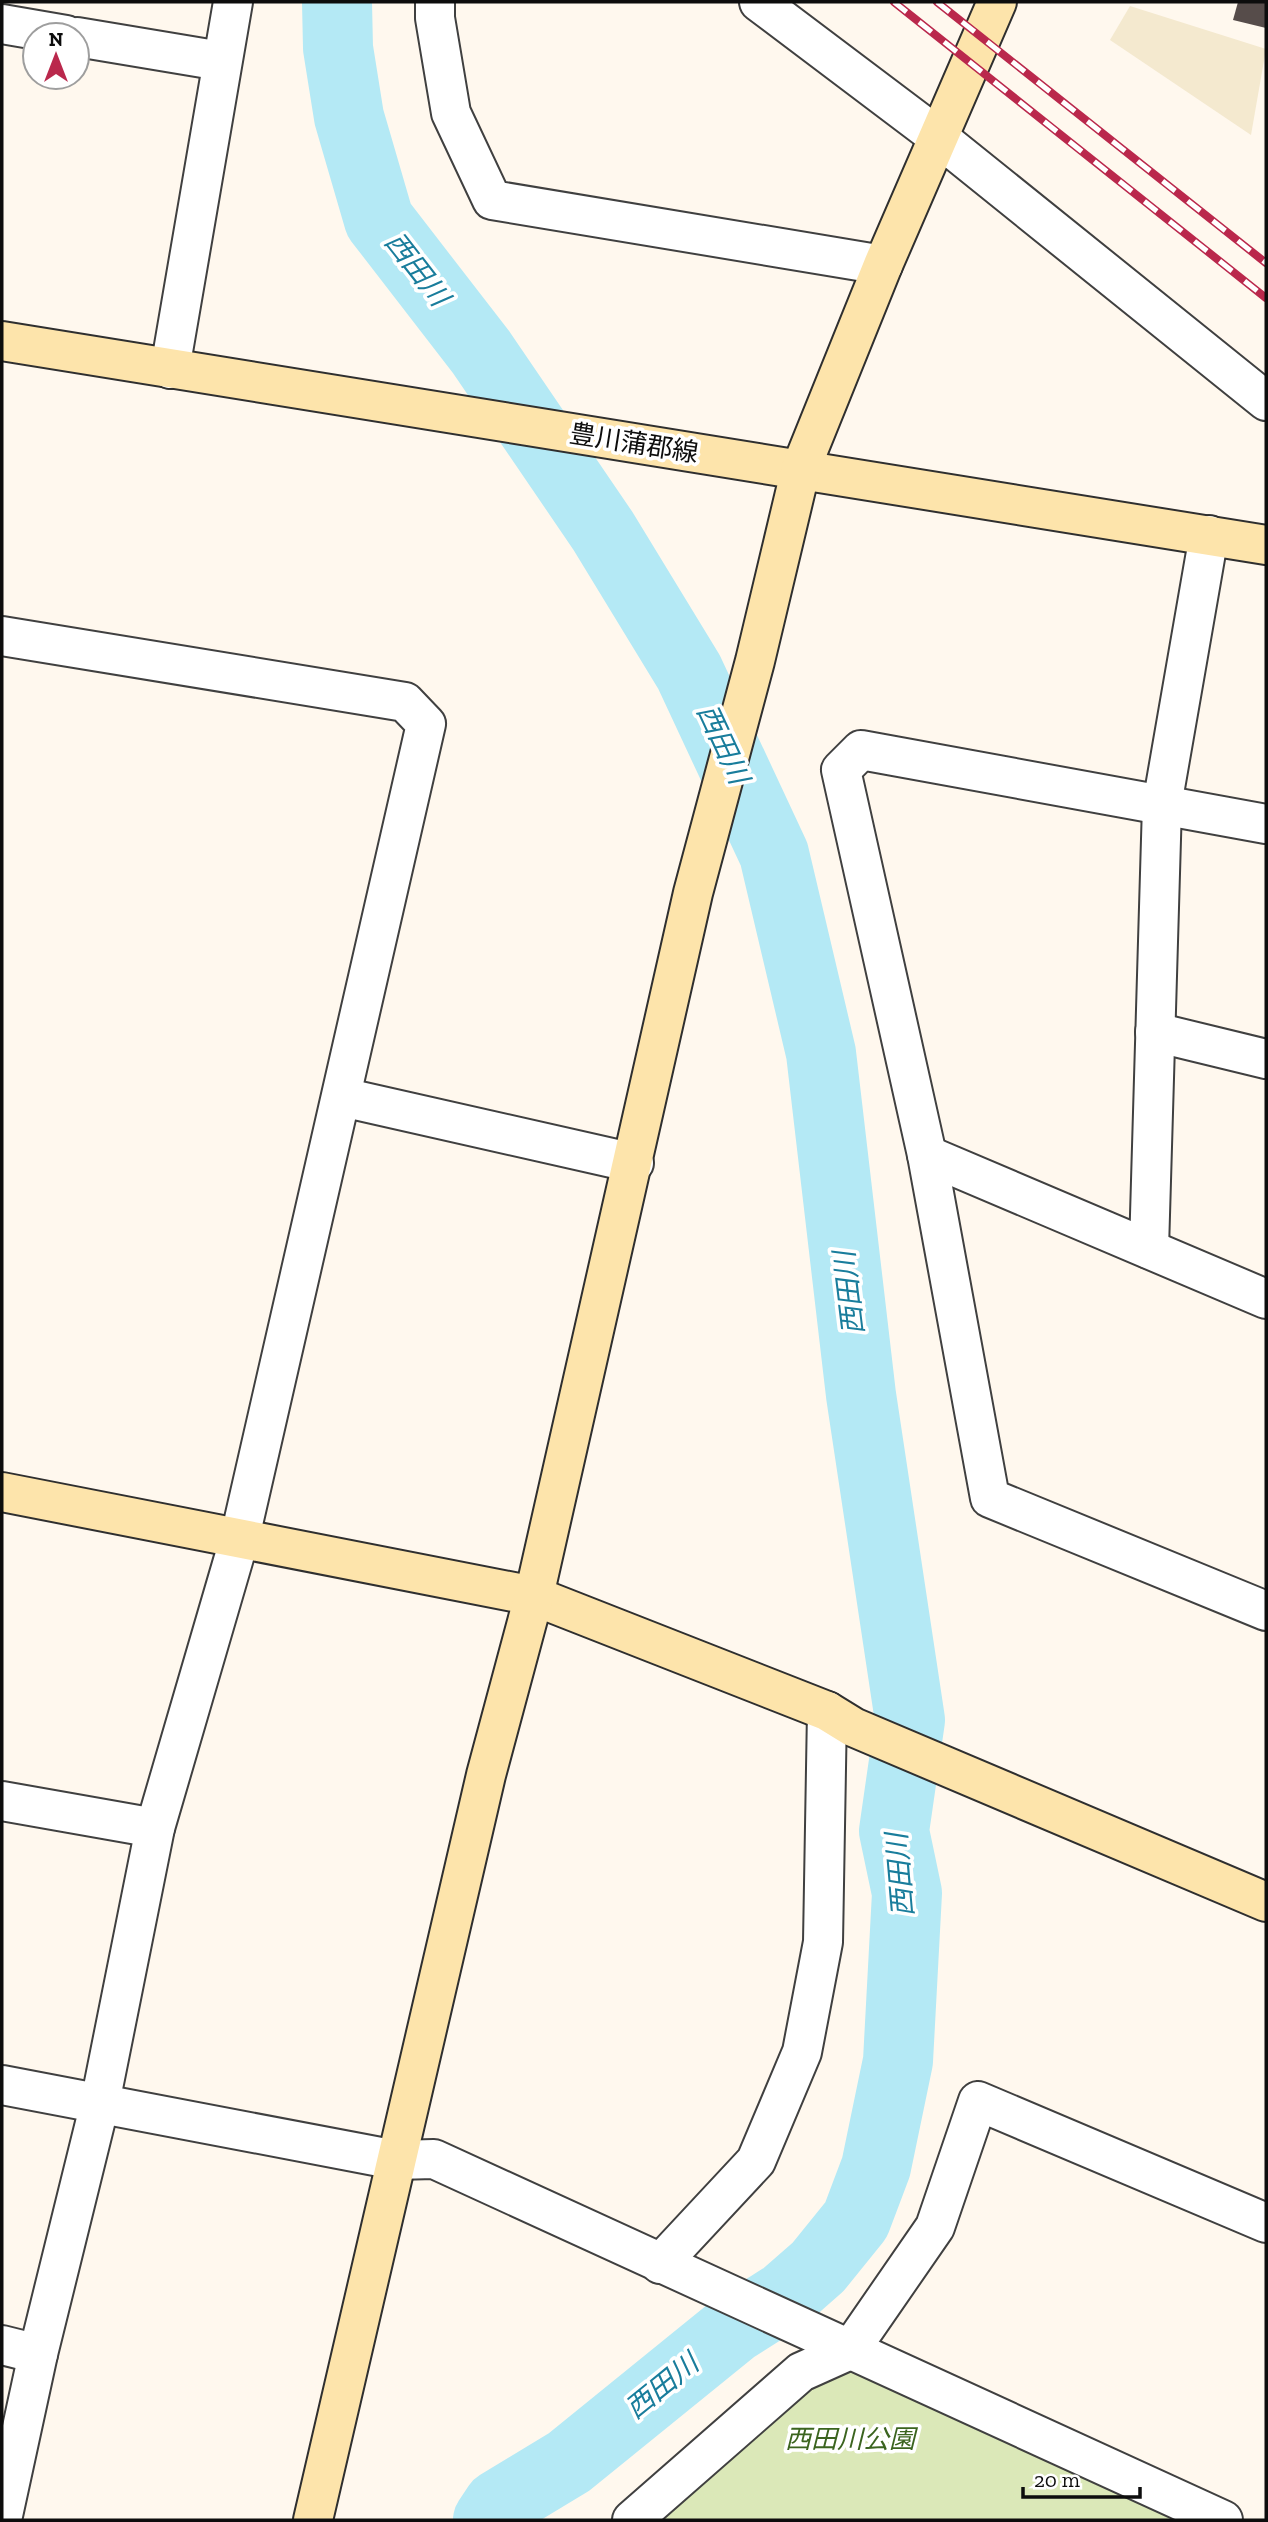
<svg xmlns="http://www.w3.org/2000/svg" width="1268" height="2522" viewBox="0 0 1268 2522" font-family="'Zilla Slab','Noto Sans JP',serif">
  <style>
    .farmland { fill: #f4e9cf }
    .green { fill: #dbe8b8 }
    .lines { fill: none; stroke-linecap: round; stroke-linejoin: round }
    .river { stroke: #b4e9f5; stroke-width: 70 }
    .building { fill: #564c4a }
    .street-casing { stroke: #404040; stroke-width: 42 }
    .secondary-casing { stroke: #2f2f2f; stroke-width: 42 }
    .street { stroke: #fff; stroke-width: 38 }
    .secondary { stroke: #fde4ab; stroke-width: 38 }
    .rail-casing { stroke: #ba284c; stroke-width: 8 }
    .rail { stroke: #fff; stroke-width: 5; stroke-dasharray: 16; stroke-linecap: butt }
    .labels { text-anchor: middle; dominant-baseline: central; stroke-width: 7; stroke-linejoin: round; paint-order: stroke }
    .street-label { font-size: 26px; fill: #0d0d0d; stroke: #fff }
    .park-label { font-size: 26px; font-style: italic; fill: #3b641f; stroke: #fff }
    .water-label { font-size: 28px; font-style: italic; fill: #197d9c; stroke: #fff }
  </style>
  <rect width="100%" height="100%" fill="#fff8ee"/>
  <polygon class="farmland" points="1130,6 1266,49 1251,135 1110,40"/>
  <polygon class="green" points="850,2350 1222,2520 632,2520"/>
  <g class="lines">
    <polyline class="river" points="337,2 338,48 349,117 379,220 481,352 603,531 689,672 774,854 821,1053 861,1395 910,1720 894,1831 907,1893 898,2061 876,2167 856,2220 818,2267 785,2296 733,2329 569,2462 498,2505 488,2520"/>
  </g>
  <polygon class="building" points="1238,2 1266,2 1266,28 1233,20"/>
  <g class="lines">
    <g class="street-casing">
      <g id="street">
        <polyline points="435,2 435,18 451,113 492,200 883,265"/>
        <polyline points="759,2 938,137 1266,401"/>
        <polyline points="2,24 66,35"/>
        <polyline points="77,37 221,61"/>
        <polyline points="170,369 233,2"/>
        <polyline points="2,636 405,702 426,724 240,1537 155,1828 100,2103 38,2354 2,2520"/>
        <polyline points="1266,824 861,750 841,770 927,1155 990,1498 1266,1611"/>
        <polyline points="1155,1032 1266,1059"/>
        <polyline points="342,1097 634,1163"/>
        <polyline points="927,1155 1266,1299"/>
        <polyline points="1149,1249 1162,805 1209,535"/>
        <polyline points="2,1801 155,1828"/>
        <polyline points="2,2085 396,2160 434,2159 1223,2520"/>
        <polyline points="660,2264 756,2161 802,2052 823,1942 827,1711"/>
        <polyline points="2,2345 38,2354"/>
        <polyline points="632,2520 801,2372 850,2350 935,2227 978,2101 1266,2223"/>
      </g>
    </g>
    <g class="secondary-casing">
      <g id="secondary">
        <polyline points="2,341 1266,545"/>
        <polyline points="2,1492 534,1596 827,1711 853,1727 1266,1902"/>
        <polyline points="313,2520 486,1775 534,1596 693,893 755,661 801,468 883,265 997,2"/>
      </g>
    </g>
    <use href="#street" class="street"/>
    <use href="#secondary" class="secondary"/>
    <g class="rail-casing">
      <g id="rail">
        <polyline points="894,2 1266,298"/>
        <polyline points="937,2 1266,263"/>
      </g>
    </g>
    <use href="#rail" class="rail"/>
  </g>
  <g class="labels">
    <g class="street-label">
      <text transform="translate(634 443) rotate(9)">豊川蒲郡線</text>
    </g>
    <g class="park-label">
      <text x="850" y="2439">西田川公園</text>
    </g>
    <g class="water-label">
      <text transform="translate(417 269) rotate(52)">西田川</text>
      <text transform="translate(723 744) rotate(65)">西田川</text>
      <text transform="translate(849 1293) rotate(-97)">西田川</text>
      <text transform="translate(900 1875) rotate(-95)">西田川</text>
      <text transform="translate(662 2386) rotate(-39)">西田川</text>
    </g>
  </g>
  <rect width="1268" height="2522" fill="none" stroke="#0d0d0d" stroke-width="7"/>
  <g transform="translate(56 56)"><circle r="33" fill="#ffffff" stroke="#9e9e9e" stroke-width="2"/>
  <path d="M0-5L12 26L0 18L-12 26Z" fill="#ba284c"/>
  <text y="-10" font-size="19" font-weight="bold" text-anchor="middle" fill="#0d0d0d">N</text>
  </g>
  <path d="M1023 2487v10h117v-10" fill="none" stroke="#0d0d0d" stroke-width="3.5"/>
  <text x="1034" y="2487" font-size="21" fill="#0d0d0d" stroke="#ffffff" stroke-width="5" paint-order="stroke">20 m</text>
</svg>
